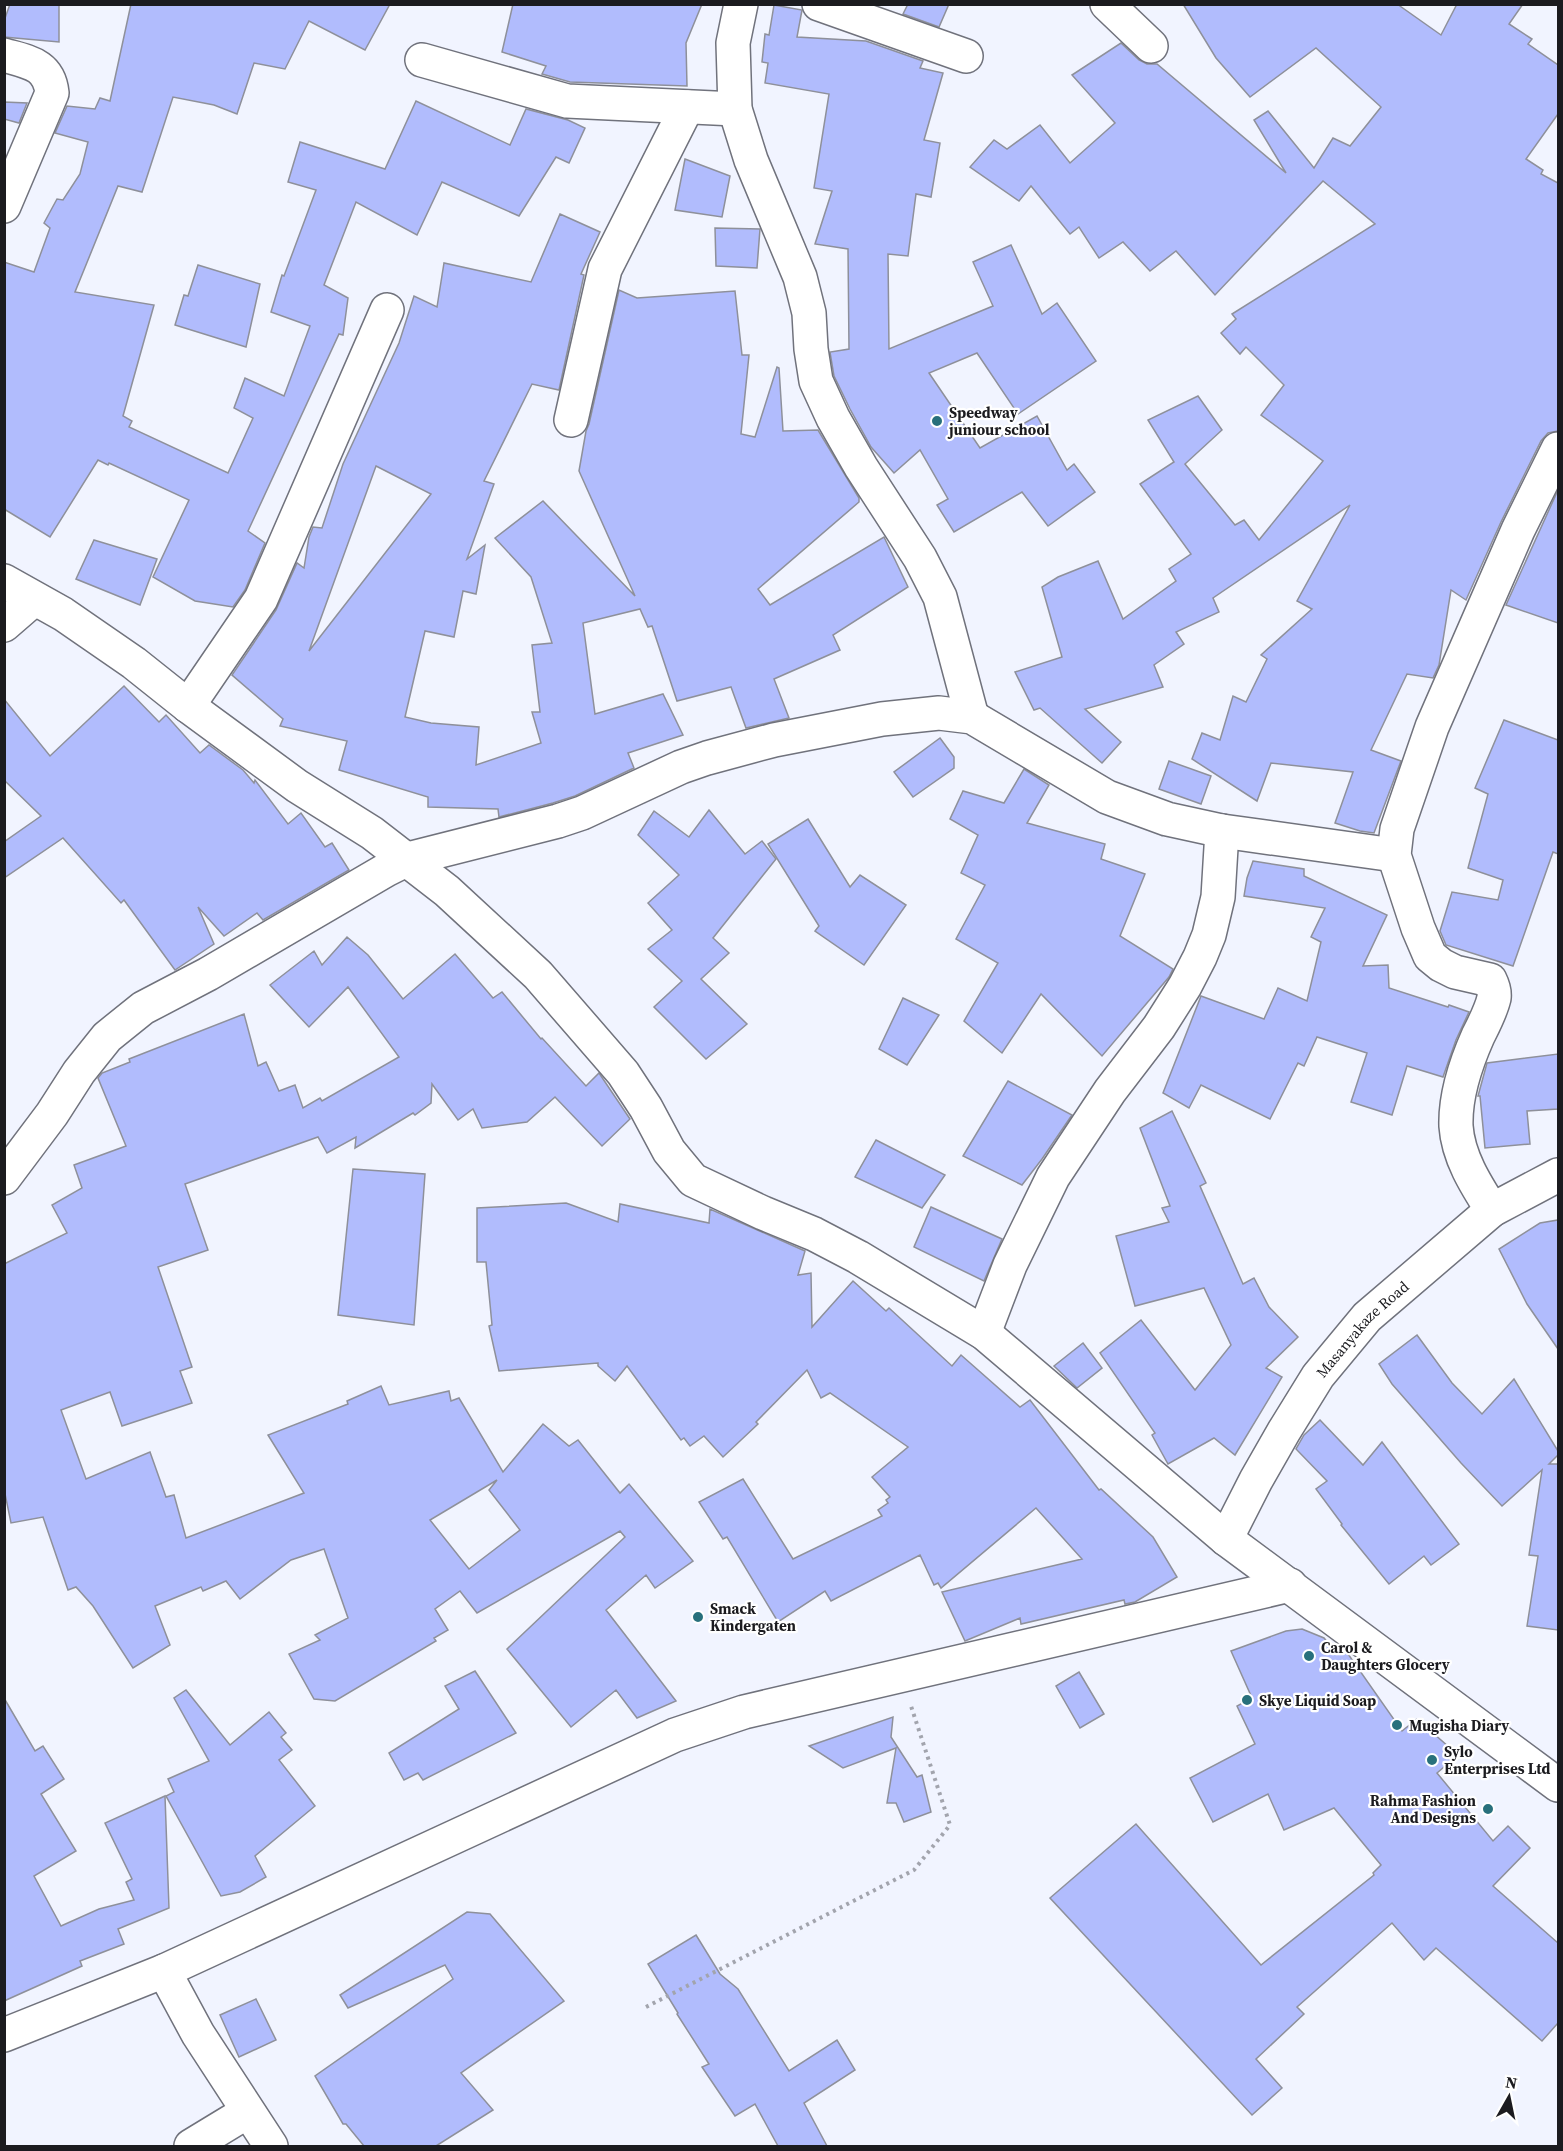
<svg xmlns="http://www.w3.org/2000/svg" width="1563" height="2151" viewBox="0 0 1563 2151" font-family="'Source Serif 4',serif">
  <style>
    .building { fill: #b1bcfd; stroke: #8e909a; stroke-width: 1.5; fill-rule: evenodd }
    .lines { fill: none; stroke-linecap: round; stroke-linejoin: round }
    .minor-casing { stroke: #70727c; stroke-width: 36 }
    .path { stroke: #a2a4ad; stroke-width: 4; stroke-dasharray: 3 4.5; stroke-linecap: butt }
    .minor { stroke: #fff; stroke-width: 33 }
    .poi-dot { fill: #28707c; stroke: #fff; stroke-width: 2 }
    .labels { text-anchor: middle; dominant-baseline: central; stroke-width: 4.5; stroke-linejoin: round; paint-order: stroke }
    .poi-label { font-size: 15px; font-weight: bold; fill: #1b1b1f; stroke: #fff; text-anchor: start }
    .street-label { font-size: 15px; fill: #1b1b1f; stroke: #fff }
  </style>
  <rect width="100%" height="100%" fill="#f1f4ff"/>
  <g class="building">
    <polygon points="10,4 59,4 59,42 4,37 4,21"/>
    <polygon points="131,4 390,4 365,50 309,21 285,69 254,63 237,114 214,105 173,97 142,192 118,186 75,292 154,305 123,416 132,421 129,427 228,473 253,418 234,408 245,378 284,396 310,326 271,312 282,275 284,276 316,190 288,182 300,142 385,169 416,101 510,145 526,109 568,120 585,128 569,163 556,157 519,216 442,182 417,235 356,202 324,285 348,298 343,335 339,334 248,531 265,543 245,590 233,607 195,601 153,577 189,500 109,463 108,465 98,460 50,537 4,509 4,262 34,272 50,228 44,223 57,199 63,200 80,174 88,142 55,133 67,106 95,109 100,98 110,101"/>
    <polygon points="513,4 702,4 686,43 687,86 570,82 542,74 546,66 502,52"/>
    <polygon points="908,4 949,4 939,27 903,14"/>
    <polygon points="1183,4 1397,4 1441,35 1457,4 1523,4 1509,24 1532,39 1528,44 1558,65 1558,114 1526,159 1543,170 1541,174 1558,183 1558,431 1548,433 1541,441 1501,522 1466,600 1451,590 1439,665 1433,678 1407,674 1371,750 1401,761 1374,833 1360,831 1335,823 1353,772 1271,763 1257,801 1192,759 1202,733 1220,740 1233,696 1246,702 1267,659 1261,655 1312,609 1297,601 1350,505 1213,598 1219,612 1176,632 1184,644 1154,665 1163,687 1085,709 1121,742 1102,763 1040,708 1034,710 1015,672 1062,657 1042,587 1058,577 1098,561 1123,619 1176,581 1169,569 1191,554 1140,484 1174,462 1148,420 1198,396 1222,430 1185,464 1235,525 1244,520 1259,540 1323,461 1261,415 1284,385 1246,347 1240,354 1221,333 1236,319 1232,314 1375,224 1323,181 1215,295 1176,251 1150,271 1123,242 1099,258 1079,227 1070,234 1031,186 1019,201 970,167 994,140 1007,149 1040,125 1070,163 1115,123 1072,75 1121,43 1139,60 1147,64 1157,64 1286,173 1254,120 1268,111 1314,168 1333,138 1350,146 1381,107 1316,48 1250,97 1216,58"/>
    <polygon points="774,5 802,10 797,37 866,41 923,61 920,68 943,73 924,140 940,143 931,197 916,194 908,256 888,254 889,349 993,306 973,262 1011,245 1042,314 1057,303 1096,361 1018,414 977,353 929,373 980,448 1037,416 1067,470 1074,464 1095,492 1048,526 1022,492 954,532 937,505 948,499 920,450 894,473 871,447 850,409 834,376 830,352 849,349 848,249 815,244 832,191 814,188 829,94 765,83 768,63 762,62 765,34 769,35"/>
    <polygon points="4,102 27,103 19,123 4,119"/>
    <polygon points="685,159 730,176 722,217 675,210"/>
    <path d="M 560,214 L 600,232 L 581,274 L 584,275 L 559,390 L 532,384 L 484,481 L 494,484 L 467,559 L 485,545 L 476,594 L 463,591 L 454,637 L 425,631 L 405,717 L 431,723 L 479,727 L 476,765 L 541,743 L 532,712 L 540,712 L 532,645 L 552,643 L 531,577 L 495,538 L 543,501 L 635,596 L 579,471 L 586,431 L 589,424 L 619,290 L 637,298 L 735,291 L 742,355 L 749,355 L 741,434 L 755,437 L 777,367 L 779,368 L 783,431 L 818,430 L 859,498 L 859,502 L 758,589 L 770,605 L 884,537 L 908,587 L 833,635 L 840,650 L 774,679 L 789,718 L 746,728 L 731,687 L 677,701 L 652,626 L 648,627 L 640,609 L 583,623 L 595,714 L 663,694 L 683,735 L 628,753 L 634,768 L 575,796 L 553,803 L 499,817 L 498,809 L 428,807 L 428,797 L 339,770 L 347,741 L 280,726 L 283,719 L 232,675 L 276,610 L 297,563 L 304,568 L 309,537 L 313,527 L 322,528 L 343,464 L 399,343 L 414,296 L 437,307 L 444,263 L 531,282 ZM 376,466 L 431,494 L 309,651 Z"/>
    <polygon points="715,228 760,229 757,268 716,266"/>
    <polygon points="198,265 260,284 246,347 175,325 184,295 188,296"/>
    <polygon points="1558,490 1558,623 1506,605"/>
    <polygon points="94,540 157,559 140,605 76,579"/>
    <polygon points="124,686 159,722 166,715 200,753 209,745 243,770 254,783 255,780 288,824 301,813 325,847 332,843 349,870 263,920 257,913 224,936 198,907 214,944 175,970 124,900 121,903 63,838 4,878 4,842 41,816 4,780 4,699 50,756"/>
    <polygon points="1504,720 1558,740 1558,854 1553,852 1513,966 1446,945 1440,931 1452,892 1498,900 1503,880 1468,868 1488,794 1475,788"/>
    <polygon points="940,738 954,757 954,768 913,797 894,772"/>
    <polygon points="1169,761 1211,776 1201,804 1159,789"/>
    <polygon points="1024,769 1049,785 1027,823 1105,844 1101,859 1145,874 1120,936 1173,969 1169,977 1102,1056 1041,994 1002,1053 964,1021 998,963 956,939 985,885 961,873 978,835 950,819 963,791 1004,803"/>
    <polygon points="709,810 745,854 762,841 776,859 713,938 729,953 701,979 747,1024 706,1059 654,1007 682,981 648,949 672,930 648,903 679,875 638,835 654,811 689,837"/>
    <polygon points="808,819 850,887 860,875 906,905 864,965 815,931 819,926 768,844"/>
    <polygon points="1253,861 1304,869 1304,876 1387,915 1363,966 1388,965 1389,988 1448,1007 1449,1005 1469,1012 1456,1040 1443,1077 1407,1066 1392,1115 1351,1102 1367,1053 1317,1037 1304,1066 1298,1063 1270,1119 1201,1085 1189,1108 1163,1093 1201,996 1264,1019 1278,988 1307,1001 1321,942 1311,937 1325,908 1244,896 1247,878"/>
    <path d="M 347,937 L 368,955 L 403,999 L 455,954 L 493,998 L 502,992 L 541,1039 L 542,1038 L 586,1086 L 599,1073 L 630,1119 L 602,1146 L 555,1097 L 527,1122 L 482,1128 L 473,1109 L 458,1120 L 432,1084 L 431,1103 L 415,1115 L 413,1113 L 355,1148 L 356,1137 L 327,1153 L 318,1137 L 185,1184 L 208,1250 L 158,1267 L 192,1367 L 180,1371 L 192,1403 L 122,1426 L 110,1392 L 61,1410 L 86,1479 L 150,1452 L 166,1497 L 174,1495 L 186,1538 L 304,1493 L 268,1435 L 348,1404 L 347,1401 L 381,1386 L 389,1405 L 449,1391 L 451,1401 L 459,1398 L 503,1472 L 543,1424 L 569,1446 L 578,1440 L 620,1493 L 629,1484 L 693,1561 L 655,1588 L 646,1575 L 606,1610 L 676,1701 L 637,1718 L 616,1690 L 571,1727 L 507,1649 L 625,1537 L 620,1531 L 477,1613 L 460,1591 L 435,1609 L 448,1630 L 434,1638 L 436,1641 L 335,1701 L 314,1699 L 289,1654 L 320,1640 L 315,1635 L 348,1618 L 324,1549 L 291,1560 L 240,1599 L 226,1581 L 203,1591 L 201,1587 L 155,1606 L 170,1645 L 133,1668 L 93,1606 L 76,1587 L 68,1590 L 43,1517 L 11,1523 L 4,1489 L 4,1264 L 67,1233 L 52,1205 L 82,1188 L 74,1165 L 126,1146 L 98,1078 L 102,1073 L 130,1062 L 129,1059 L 244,1014 L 258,1066 L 266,1062 L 279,1091 L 295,1085 L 303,1108 L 320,1098 L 322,1101 L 399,1057 L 348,987 L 309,1027 L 270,985 L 314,951 L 322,965 ZM 497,1480 L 489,1490 L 520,1530 L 469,1569 L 430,1520 Z"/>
    <polygon points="903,998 939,1015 907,1065 879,1049"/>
    <polygon points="1558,1054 1558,1109 1527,1111 1530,1144 1485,1148 1480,1096 1478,1096 1487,1063"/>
    <polygon points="1008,1081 1072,1115 1042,1159 1022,1185 963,1156"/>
    <polygon points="1172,1111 1206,1183 1200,1186 1243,1284 1254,1278 1269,1307 1298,1337 1266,1368 1282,1377 1235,1455 1214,1438 1168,1464 1152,1435 1155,1433 1100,1353 1141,1320 1195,1390 1231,1345 1204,1288 1135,1306 1116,1236 1169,1222 1162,1208 1170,1206 1140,1128"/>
    <polygon points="876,1140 945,1175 922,1208 855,1177"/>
    <polygon points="353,1169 425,1174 414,1325 338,1315"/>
    <polygon points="566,1203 618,1222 620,1204 709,1223 710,1209 805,1251 798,1275 811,1273 812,1327 853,1281 886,1311 889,1308 952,1366 961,1355 1020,1407 1030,1400 1099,1490 1101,1489 1153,1537 1177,1577 1135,1602 1125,1604 1124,1600 1021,1624 1020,1618 965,1641 942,1592 1082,1559 1036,1508 941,1588 938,1583 934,1585 920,1555 831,1601 825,1591 778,1622 727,1537 723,1539 699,1502 743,1479 793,1559 882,1516 878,1510 888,1503 886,1500 890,1497 872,1477 908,1447 830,1393 821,1398 807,1370 756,1422 758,1424 723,1457 704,1436 690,1446 684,1438 681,1440 627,1366 615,1381 598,1366 598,1363 499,1371 489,1326 492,1325 486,1262 477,1262 477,1208"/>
    <polygon points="931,1207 1002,1239 984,1281 914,1247"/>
    <polygon points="1558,1220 1558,1349 1527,1304 1499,1249 1540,1223"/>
    <polygon points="1417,1335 1452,1383 1482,1414 1514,1379 1558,1451 1558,1455 1549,1464 1558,1464 1558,1630 1527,1626 1538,1556 1529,1555 1542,1470 1502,1506 1461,1463 1392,1384 1379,1364"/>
    <polygon points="1083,1343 1102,1368 1077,1388 1054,1366"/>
    <polygon points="1320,1420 1363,1465 1382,1442 1459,1544 1431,1565 1424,1556 1389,1584 1341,1525 1342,1524 1316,1489 1327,1481 1296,1449 1304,1435"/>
    <polygon points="1302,1629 1324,1638 1336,1652 1342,1648 1346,1651 1402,1731 1417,1719 1458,1755 1437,1773 1493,1841 1508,1826 1530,1848 1493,1886 1558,1943 1558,2023 1542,2041 1436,1948 1424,1960 1392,1923 1297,2007 1304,2014 1256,2059 1282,2088 1252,2115 1050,1898 1136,1824 1261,1965 1374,1875 1373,1873 1381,1865 1334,1808 1284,1830 1268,1794 1213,1822 1190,1778 1255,1744 1237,1706 1252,1698 1231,1651 1286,1631"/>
    <polygon points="475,1671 516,1733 423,1780 418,1773 404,1780 389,1753 459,1709 445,1686"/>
    <polygon points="1079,1672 1104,1714 1080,1728 1056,1686"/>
    <polygon points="186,1690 230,1745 269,1712 286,1733 281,1737 292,1750 279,1760 315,1806 255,1856 266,1877 240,1892 221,1896 166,1796 174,1792 168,1779 209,1761 174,1698"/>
    <polygon points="4,1698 35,1751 43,1746 64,1779 41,1794 76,1851 34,1876 61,1926 99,1909 134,1900 126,1882 132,1879 105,1823 165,1796 169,1908 118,1929 124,1944 80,1961 82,1966 4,2001"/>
    <polygon points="893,1717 891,1737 917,1777 922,1775 931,1812 904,1822 896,1803 887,1803 896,1748 843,1768 809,1746"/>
    <polygon points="467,1912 490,1914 564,2001 461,2073 493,2110 436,2146 364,2146 346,2124 343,2124 315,2076 453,1979 445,1965 348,2008 340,1995"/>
    <polygon points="696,1935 720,1974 738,1989 789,2071 837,2040 855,2070 804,2103 827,2146 778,2146 755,2104 735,2116 702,2067 709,2064 677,2014 678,2013 648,1964"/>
    <polygon points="256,1999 276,2040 239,2057 220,2015"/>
  </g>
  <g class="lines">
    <g class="minor-casing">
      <g id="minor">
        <polyline points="741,4 733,43 735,109 751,160 800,277 809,313 811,349 816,381 833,418 861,467 920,558 940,597 972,717"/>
        <polyline points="819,4 966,56"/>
        <polyline points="1107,4 1151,46"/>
        <path d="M 4,55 C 28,62 49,64 52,93 L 4,206"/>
        <polyline points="422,60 567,101 735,109"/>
        <polyline points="571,420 605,269 687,107"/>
        <polyline points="4,581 63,614 134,663 188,706 297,786 372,833 447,891 538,975 623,1073 646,1108 669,1151 693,1180 763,1213 814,1234 858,1257 984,1333 1226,1539 1558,1785"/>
        <polyline points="4,625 34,599"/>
        <polyline points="188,706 261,599 387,310"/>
        <polyline points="4,1178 52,1114 79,1072 107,1037 143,1008 208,974 386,870 408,859 558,821 582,813 681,767 707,758 774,740 882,719 939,713 972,717 1107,797 1167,819 1222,831 1394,855"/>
        <path d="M 1492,1210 C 1476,1185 1458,1157 1456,1126 C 1455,1096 1466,1063 1478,1036 C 1484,1024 1491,1011 1494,998 C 1495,991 1493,986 1490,980 L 1455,972 L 1441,965 L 1430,956 L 1418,928 L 1394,855 L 1397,829 L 1432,727 L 1518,530 L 1558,449"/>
        <polyline points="984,1333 1010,1265 1053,1177 1110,1091 1159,1027 1185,986 1200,957 1209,935 1218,897 1222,831"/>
        <path id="s1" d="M 1226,1539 L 1256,1480 L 1284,1431 L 1318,1376 L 1367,1317 L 1492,1210 L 1558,1175"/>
        <polyline points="164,1971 198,2034 271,2146"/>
        <polyline points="4,2035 164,1971 675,1735 744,1712 1290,1585"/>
        <polyline points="191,2146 247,2112"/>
      </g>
    </g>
    <polyline class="path" points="646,2007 914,1870 950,1825 911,1706"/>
    <use href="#minor" class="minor"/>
  </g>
  <g class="poi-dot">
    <circle cx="937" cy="421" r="6"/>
    <circle cx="698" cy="1617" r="6"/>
    <circle cx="1309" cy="1656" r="6"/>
    <circle cx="1247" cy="1700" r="6"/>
    <circle cx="1397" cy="1725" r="6"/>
    <circle cx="1432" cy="1760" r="6"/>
    <circle cx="1488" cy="1809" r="6"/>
  </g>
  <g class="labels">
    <g class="poi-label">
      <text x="949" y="412">Speedway<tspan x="949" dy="17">juniour school</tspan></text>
      <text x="710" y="1608">Smack<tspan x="710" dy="17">Kindergaten</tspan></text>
      <text x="1321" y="1647">Carol &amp;<tspan x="1321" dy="17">Daughters Glocery</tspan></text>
      <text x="1259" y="1700">Skye Liquid Soap</text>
      <text x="1409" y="1725">Mugisha Diary</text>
      <text x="1444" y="1751">Sylo<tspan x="1444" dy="17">Enterprises Ltd</tspan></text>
      <text x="1476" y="1800" text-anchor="end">Rahma Fashion<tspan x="1476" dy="17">And Designs</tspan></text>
    </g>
    <g class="street-label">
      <text stroke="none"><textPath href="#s1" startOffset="252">Masanyakaze Road</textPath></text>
    </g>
  </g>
  <rect width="1563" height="2151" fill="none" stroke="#1b1b1f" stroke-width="12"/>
  <g transform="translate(1509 2097) rotate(9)" stroke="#ffffff" stroke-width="4.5" paint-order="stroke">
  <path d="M0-4.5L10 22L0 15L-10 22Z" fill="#1b1b1f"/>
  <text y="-9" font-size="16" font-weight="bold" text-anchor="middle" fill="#1b1b1f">N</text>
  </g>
</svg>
